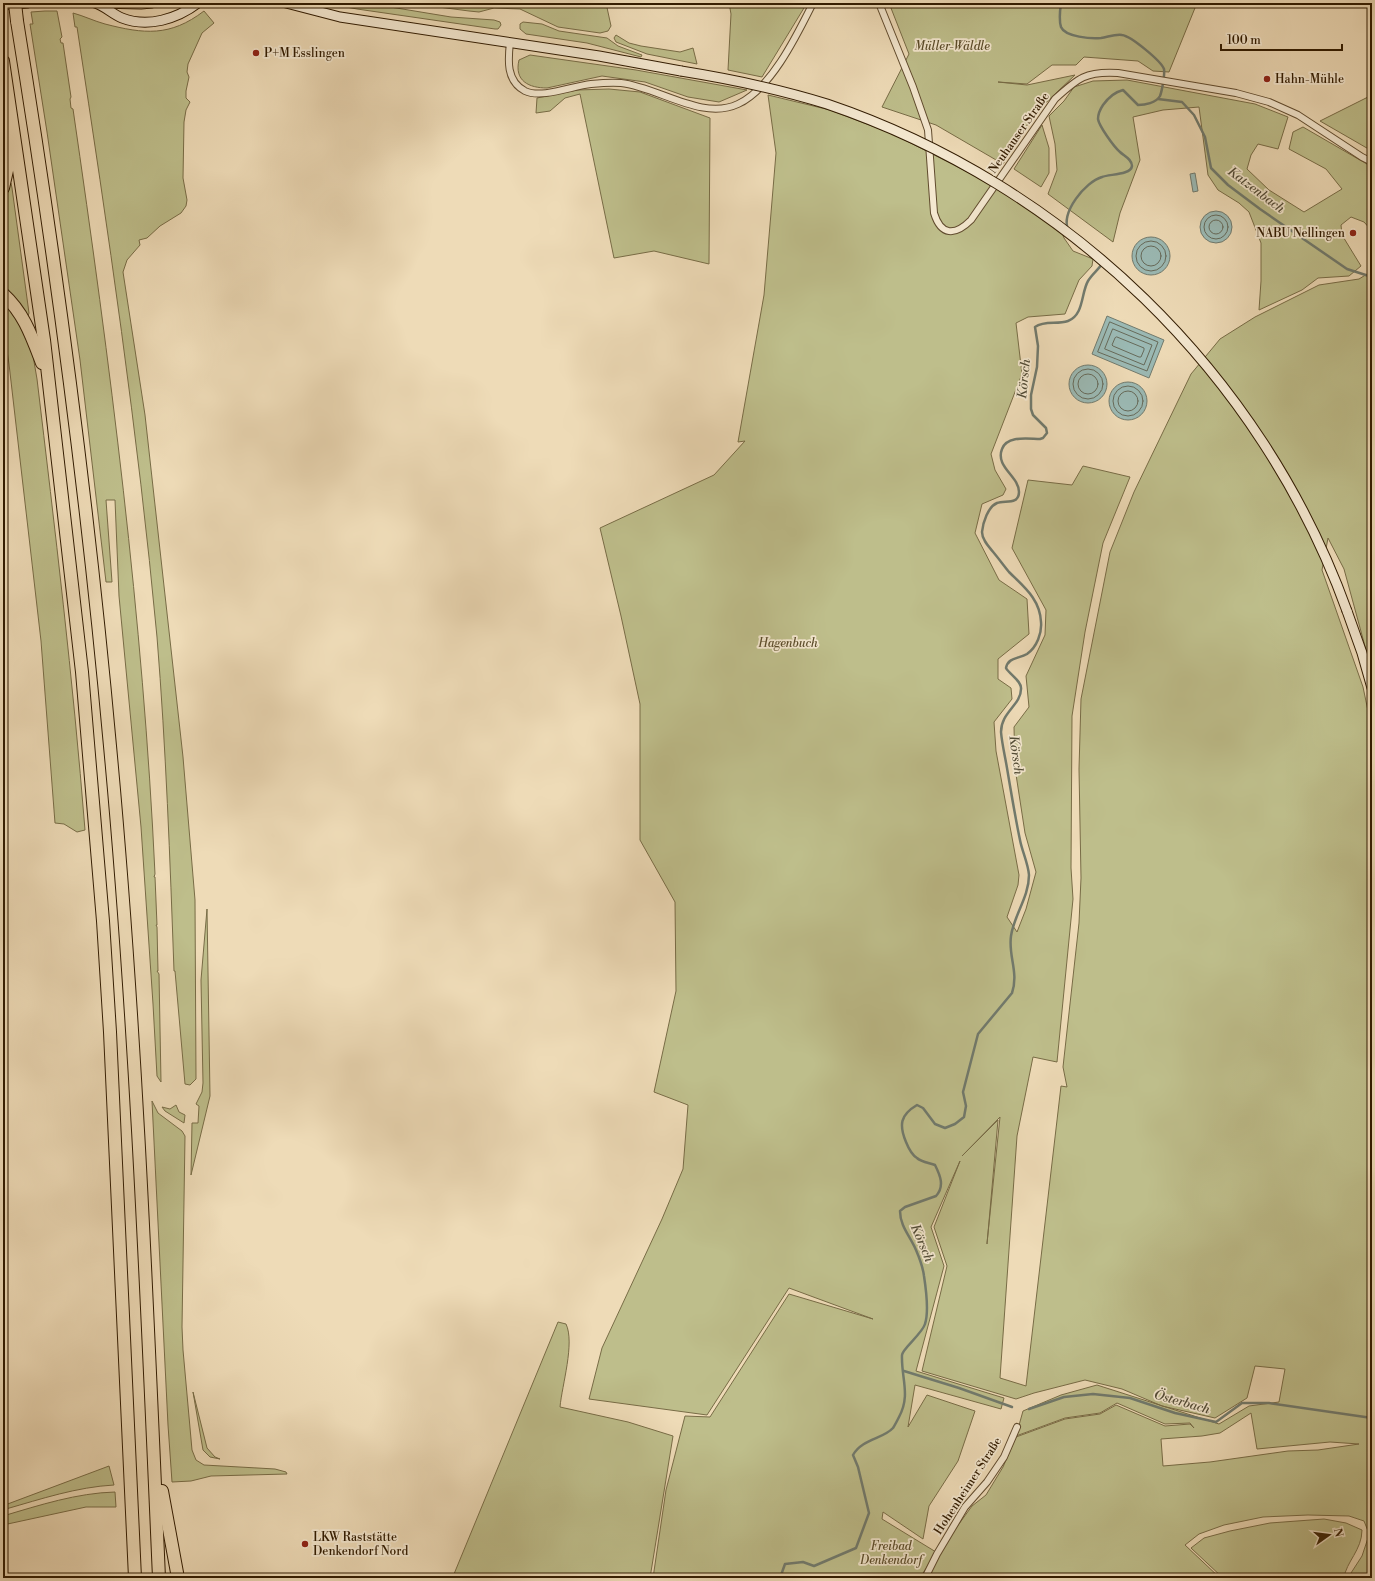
<svg xmlns="http://www.w3.org/2000/svg" width="1375" height="1581" viewBox="0 0 1375 1581" font-family="'Libre Bodoni',serif">
  <style>
    .green { fill: #bebe8b; stroke: #786c46; fill-rule: evenodd }
    .water { fill: #9bbab5; stroke: #717a6d }
    .lines { fill: none; stroke-linecap: round; stroke-linejoin: round }
    .shore { stroke: #666a5a; stroke-width: 1 }
    .stream { stroke: #717a6d; stroke-width: 2.5 }
    .street-casing { stroke: #604b2e; stroke-width: 8 }
    .secondary-casing { stroke: #311b00; stroke-width: 11 }
    .highway-casing { stroke: #311b00; stroke-width: 14 }
    .street { stroke: #f4e8d0; stroke-width: 6 }
    .secondary { stroke: #f4e8d0; stroke-width: 9 }
    .highway { stroke: #eedbb7; stroke-width: 12 }
    .secondary-bridge-casing { stroke: #311b00; stroke-width: 11; stroke-linecap: butt }
    .highway-bridge-casing { stroke: #311b00; stroke-width: 14; stroke-linecap: butt }
    .secondary-bridge { stroke: #f4e8d0; stroke-width: 9 }
    .highway-bridge { stroke: #eedbb7; stroke-width: 12 }
    .poi-dot { fill: #8f2418; stroke: #f4e8d0; stroke-width: 1.5 }
    .labels { text-anchor: middle; dominant-baseline: central; stroke-width: 3.5; stroke-linejoin: round; paint-order: stroke }
    .park-label { font-size: 12px; font-style: italic; fill: #5b4c2a; stroke: #f4e8d0 }
    .poi-label { font-size: 12px; fill: #311b00; stroke: #f4e8d0; text-anchor: start }
    .street-label { font-size: 12px; fill: #311b00; stroke: #f4e8d0 }
    .water-label { font-size: 13px; font-style: italic; fill: #514b36; stroke: #f4e8d0 }
  </style>
  <rect width="100%" height="100%" fill="#eedbb7"/>
  <filter id="stains"><feTurbulence type="fractalNoise" baseFrequency=".005" numOctaves="4"/><feColorMatrix values="0 0 0 0 .2 0 0 0 0 .09 0 0 0 0 .02 0 0 0 .5 -.17"/></filter>
  <radialGradient id="worn" r=".72"><stop offset=".6" stop-color="#630" stop-opacity="0"/><stop offset="1" stop-color="#630" stop-opacity=".3"/></radialGradient>
  <g class="green">
    <polygon points="325,3 366,3 451,17 494,20 500,22 501,25 498,29 495,29 357,9"/>
    <polygon points="408,3 606,3 611,26 608,31 600,33 558,27 520,9 494,8 479,12 469,11"/>
    <polygon points="729,3 807,3 762,77 728,70 731,14"/>
    <polygon points="889,3 1197,3 1169,72 1153,71 1138,61 1084,57 1076,65 1052,65 1027,84 998,82 1027,85 1075,75 1034,114 1003,164 936,125 882,107 909,54"/>
    <path d="M 45,11 L 57,11 L 62,37 L 60,39 L 61,43 L 63,43 L 71,97 L 70,99 L 71,108 L 73,109 C 110,363 143,618 155,874 L 154,877 L 155,877 L 157,925 L 156,925 L 157,927 L 158,971 L 157,971 L 159,974 L 161,1082 L 157,1076 L 153,1004 L 141,827 L 119,596 L 115,500 L 106,500 L 112,582 L 106,582 L 80,360 L 47,132 L 30,24 L 33,24 L 31,12 Z"/>
    <path d="M 204,11 L 214,23 L 202,33 L 188,64 L 187,72 L 189,77 L 186,91 L 186,98 L 190,102 L 186,110 L 184,122 L 183,178 L 187,200 L 186,206 L 181,213 L 160,226 L 147,238 L 139,240 L 140,245 L 127,260 L 123,272 L 145,415 L 183,757 L 195,900 L 196,1079 L 190,1085 L 185,1084 L 175,971 L 174,971 C 170,859 166,748 157,637 C 138,433 108,230 77,27 L 75,27 L 73,13 C 84,16 94,21 105,24 C 144,34 170,37 204,11 Z"/>
    <polygon points="523,22 542,24 559,31 607,38 618,46 642,55 641,57 587,43 526,34 520,29 520,24"/>
    <polygon points="616,35 629,43 641,46 680,52 693,48 697,64 647,54 616,42 614,38"/>
    <path d="M 530,55 L 636,70 L 747,90 L 719,102 L 688,97 L 645,82 L 602,76 L 547,88 C 529,88 514,81 519,60 Z"/>
    <polygon points="1127,80 1255,104 1288,117 1278,149 1258,144 1251,155 1247,169 1269,190 1304,212 1342,189 1326,169 1289,149 1293,132 1303,127 1372,167 1372,231 1364,222 1351,217 1341,225 1342,235 1361,266 1349,276 1318,278 1302,290 1259,310 1261,281 1261,243 1249,212 1239,203 1218,190 1208,175 1199,107 1163,110 1133,117 1140,160 1120,213 1113,242 1048,194 1057,170 1055,144 1049,116 1064,101 1074,87 1093,81"/>
    <polygon points="609,89 640,92 710,118 709,264 654,251 614,258 580,94 565,98 550,111 536,113 537,98 577,90"/>
    <path d="M 768,95 L 830,110 L 893,134 L 1015,196 L 1059,225 L 1064,238 L 1073,251 L 1093,259 L 1092,266 L 1079,280 L 1065,314 L 1028,317 L 1016,323 L 1022,374 L 991,454 L 995,470 L 1006,489 L 1003,495 L 982,504 L 975,533 L 999,580 L 1027,599 L 1029,634 L 998,659 L 998,679 L 1011,688 L 1012,699 L 994,722 L 996,751 L 1019,875 L 1018,885 L 1007,917 L 1017,932 L 1026,909 L 1036,872 L 1025,833 L 1015,768 L 1014,727 L 1029,707 L 1026,676 L 1045,635 L 1046,610 L 1012,548 L 1028,480 L 1072,485 L 1083,466 L 1130,477 L 1103,543 L 1085,632 L 1072,716 L 1071,868 L 1073,899 L 1057,1062 L 1033,1057 L 1017,1136 L 1000,1378 L 1026,1386 L 1061,1086 L 1067,1087 L 1063,1067 L 1079,923 L 1081,878 L 1079,769 L 1081,699 L 1110,552 L 1134,492 L 1191,374 L 1220,339 L 1255,317 L 1319,285 L 1359,279 L 1372,271 L 1372,672 L 1344,569 L 1328,538 L 1322,570 L 1363,687 L 1372,730 L 1372,1531 L 1368,1531 L 1364,1521 L 1349,1516 L 1308,1515 L 1263,1517 L 1224,1525 L 1199,1534 L 1185,1545 L 1220,1578 L 927,1578 L 948,1539 L 972,1506 L 986,1495 L 1003,1467 L 1016,1437 L 1065,1419 L 1100,1414 L 1116,1405 L 1165,1426 L 1190,1424 L 1194,1428 L 1190,1423 L 1165,1424 L 1117,1403 L 1100,1413 L 1065,1418 L 1016,1436 L 1023,1411 L 1061,1395 L 1097,1385 L 1219,1424 L 1249,1406 L 1279,1402 L 1285,1369 L 1255,1366 L 1247,1398 L 1215,1418 L 1162,1406 L 1122,1389 L 1085,1380 L 1034,1393 L 1016,1399 L 922,1371 L 947,1266 L 934,1227 L 960,1161 L 931,1227 L 944,1266 L 916,1371 L 1004,1398 L 1001,1409 L 915,1385 L 908,1427 L 927,1395 L 975,1411 L 958,1461 L 929,1506 L 923,1539 L 883,1512 L 882,1519 L 936,1552 L 920,1578 L 653,1578 L 666,1490 L 685,1416 L 710,1417 L 789,1294 L 873,1319 L 789,1288 L 707,1415 L 589,1399 L 602,1348 L 662,1219 L 683,1169 L 688,1105 L 654,1092 L 676,991 L 675,902 L 640,840 L 640,704 L 621,616 L 600,528 L 714,475 L 745,441 L 738,442 L 764,295 L 771,213 L 776,153 ZM 1000,1117 L 987,1243 L 987,1244 L 998,1120 L 962,1156 ZM 1251,1413 L 1257,1449 L 1330,1442 L 1359,1444 L 1318,1450 L 1288,1451 L 1210,1462 L 1163,1466 L 1161,1439 L 1202,1436 L 1220,1433 Z"/>
    <polygon points="1372,95 1372,151 1320,121"/>
    <polygon points="1042,125 1049,148 1049,173 1041,187 1014,169"/>
    <polygon points="9,182 11,183 12,188 29,313 28,316 3,289 3,195"/>
    <path d="M 3,299 L 11,307 L 32,350 L 37,379 C 55,529 73,679 85,830 L 77,832 L 64,824 L 55,823 L 41,641 L 9,364 L 7,351 L 3,340 Z"/>
    <polygon points="207,909 210,1096 191,1175 192,1123 198,1123 199,1106 196,1104 202,1092 203,1083 201,980"/>
    <polygon points="152,1101 158,1113 182,1131 185,1136 182,1327 183,1350 192,1450 196,1460 204,1465 275,1469 286,1472 287,1474 211,1476 191,1481 172,1482 168,1425"/>
    <polygon points="176,1105 179,1112 185,1115 184,1123 165,1111 162,1107 170,1109"/>
    <path d="M 558,1322 L 566,1324 C 575,1343 562,1385 560,1407 L 628,1422 L 673,1436 L 650,1578 L 454,1578 L 454,1574 Z"/>
    <polygon points="193,1392 207,1448 215,1457 220,1459 210,1457 203,1450"/>
    <path d="M 109,1466 L 114,1485 C 77,1487 41,1499 6,1509 L 5,1505 Z"/>
    <path d="M 115,1492 L 116,1507 L 86,1507 L 3,1525 L 3,1516 C 40,1505 77,1493 115,1492 Z"/>
    <path d="M 1324,1519 L 1346,1523 L 1362,1530 C 1362,1550 1346,1562 1344,1578 L 1223,1578 L 1191,1548 L 1204,1538 L 1230,1531 L 1270,1523 Z"/>
    <polygon points="1369,1535 1372,1535 1372,1578 1350,1578 1351,1573 1362,1556"/>
  </g>
  <g class="water">
    <polygon points="1195,173 1198,191 1193,192 1190,174"/>
    <circle cx="1216" cy="227" r="16"/>
    <circle cx="1151" cy="256" r="19"/>
    <polygon points="1107,316 1164,340 1149,378 1092,354"/>
    <circle cx="1088" cy="384" r="19"/>
    <circle cx="1128" cy="401" r="19"/>
  </g>
  <g class="lines">
    <g class="shore">
      <circle cx="1216" cy="227" r="12"/>
      <circle cx="1216" cy="227" r="7"/>
      <circle cx="1151" cy="256" r="15"/>
      <circle cx="1151" cy="256" r="10"/>
      <polygon points="1110,322 1158,342 1147,371 1098,352"/>
      <polygon points="1113,329 1152,345 1144,365 1105,349"/>
      <polygon points="1117,337 1144,348 1144,350 1141,357 1139,357 1113,346 1112,345 1115,338"/>
      <circle cx="1088" cy="384" r="15"/>
      <circle cx="1088" cy="384" r="10"/>
      <circle cx="1128" cy="401" r="15"/>
      <circle cx="1128" cy="401" r="10"/>
    </g>
    <g class="stream">
      <path d="M 1061,3 C 1060,10 1059,21 1061,27 C 1065,37 1092,39 1101,38 C 1108,37 1115,34 1122,35 C 1131,36 1161,61 1164,69 C 1165,74 1162,91 1160,96 C 1156,103 1145,105 1138,105 L 1123,90 C 1115,92 1108,98 1103,105 C 1101,108 1098,114 1098,119 C 1099,126 1114,147 1120,152 C 1124,156 1132,159 1132,166 C 1131,175 1109,174 1102,177 C 1085,182 1061,212 1068,230"/>
      <polyline points="1158,99 1182,102 1194,115 1205,137 1211,168 1228,185 1260,209 1347,269 1372,277"/>
      <polyline points="904,1371 959,1388 1012,1407"/>
      <polyline points="1029,1409 1064,1397 1093,1394 1130,1398 1175,1413 1216,1422 1242,1403 1269,1403 1372,1418"/>
      <path d="M 780,1578 L 785,1564 L 803,1562 L 814,1566 L 856,1548 L 869,1513 L 858,1467 L 853,1455 C 862,1439 883,1439 893,1428 C 895,1425 897,1421 899,1417 C 911,1395 901,1378 902,1355 C 902,1349 922,1334 925,1324 C 929,1312 926,1289 924,1276 C 923,1268 919,1257 916,1250 C 910,1236 900,1226 900,1211 L 905,1207 L 936,1196 C 945,1186 940,1175 935,1165 C 930,1163 921,1162 917,1158 C 912,1155 908,1147 906,1142 C 899,1125 900,1115 917,1105 L 923,1108 L 935,1124 L 945,1128 L 955,1124 L 964,1117 L 966,1106 L 963,1092 L 978,1034 L 1012,993 C 1019,972 1008,956 1011,936 C 1014,915 1029,897 1029,875 C 1028,863 1022,851 1020,840 C 1015,816 1011,792 1007,768 C 1005,756 1002,744 1001,732 C 1001,712 1021,705 1021,689 C 1022,681 1009,674 1006,668 C 1008,657 1019,659 1027,654 C 1037,647 1042,633 1041,622 C 1040,599 1024,587 1009,572 C 1004,566 999,559 994,553 C 989,547 982,540 982,532 C 983,522 988,507 997,503 C 1005,500 1019,505 1019,492 C 1019,476 995,467 1002,449 C 1007,435 1029,439 1040,439 L 1043,438 L 1047,433 L 1046,428 L 1033,415 L 1031,409 L 1031,395 L 1037,367 L 1038,346 L 1035,327 C 1045,320 1057,325 1068,321 C 1084,315 1081,293 1088,281 C 1092,274 1098,270 1102,264"/>
    </g>
    <g class="street-casing">
      <g id="street">
        <path d="M 879,3 L 913,87 L 928,130 L 934,213 C 941,236 955,236 971,220 L 1055,99 C 1078,78 1086,71 1118,73 L 1236,93 L 1269,102 L 1298,115 L 1362,157 L 1372,162"/>
        <path d="M 510,42 C 508,60 506,81 525,91 C 542,99 572,86 591,84 C 601,83 611,82 621,83 C 658,87 702,121 738,104 C 771,89 797,35 813,3"/>
        <polyline points="925,1578 937,1554 965,1507 987,1482 1004,1457 1017,1427"/>
      </g>
    </g>
    <g class="secondary-casing">
      <g id="secondary">
        <path d="M 95,3 C 105,6 112,14 122,18 C 148,28 177,19 198,3"/>
        <polyline points="98,3 141,4 152,3"/>
        <polyline points="286,3 340,17 599,56 681,71"/>
        <polyline points="3,5 28,3"/>
        <polyline points="1347,611 1362,653 1372,688"/>
      </g>
    </g>
    <g class="highway-casing">
      <g id="highway">
        <path d="M 17,21 C 56,261 88,503 110,746 C 136,1023 147,1301 159,1578"/>
        <polyline points="3,61 44,340 82,672 103,921 110,1032 135,1578"/>
        <polyline points="3,188 8,166 7,123"/>
        <path d="M 3,294 C 24,313 32,337 42,363"/>
        <polyline points="162,1491 178,1578"/>
      </g>
    </g>
    <use href="#street" class="street"/>
    <use href="#secondary" class="secondary"/>
    <use href="#highway" class="highway"/>
    <g class="secondary-bridge-casing">
      <path id="secondary-bridge" d="M 681,71 C 731,79 779,89 827,104 C 1066,185 1261,373 1347,611"/>
    </g>
    <g class="highway-bridge-casing">
      <polyline id="highway-bridge" points="15,3 17,21"/>
    </g>
    <use href="#secondary-bridge" class="secondary-bridge"/>
    <use href="#highway-bridge" class="highway-bridge"/>
  </g>
  <g class="poi-dot">
    <circle cx="256" cy="53" r="4"/>
    <circle cx="1267" cy="79" r="4"/>
    <circle cx="1353" cy="233" r="4"/>
    <circle cx="305" cy="1544" r="4"/>
  </g>
  <g class="labels">
    <g class="park-label">
      <text x="952" y="46">Müller-Wäldle</text>
      <text x="788" y="643">Hagenbuch</text>
      <text x="891" y="1546">Freibad<tspan x="891" dy="14">Denkendorf</tspan></text>
    </g>
    <g class="poi-label">
      <text x="264" y="53">P+M Esslingen</text>
      <text x="1275" y="79">Hahn-Mühle</text>
      <text x="1345" y="233" text-anchor="end">NABU Nellingen</text>
      <text x="313" y="1537">LKW Raststätte<tspan x="313" dy="14">Denkendorf Nord</tspan></text>
    </g>
    <g class="street-label">
      <text transform="translate(1019 133) rotate(-55)">Neuhauser Straße</text>
      <text transform="translate(968 1486) rotate(-57)">Hohenheimer Straße</text>
    </g>
    <g class="water-label">
      <text transform="translate(1256 190) rotate(37)">Katzenbach</text>
      <text transform="translate(1024 379) rotate(-84)">Körsch</text>
      <text transform="translate(1016 755) rotate(82)">Körsch</text>
      <text transform="translate(922 1243) rotate(67)">Körsch</text>
      <text transform="translate(1182 1402) rotate(16)">Österbach</text>
    </g>
  </g>
  <rect width="1375" height="1581" fill="none" stroke="#eedbb7" stroke-width="16"/>
  <rect x="4" y="4" width="1367" height="1573" fill="none" stroke="#311b00" stroke-width="2"/>
  <rect x="8" y="8" width="1359" height="1565" fill="none" stroke="#311b00"/>
  <g transform="translate(1329 1535) rotate(76)" stroke="#f4e8d0" stroke-width="3" paint-order="stroke">
  <path d="M0-3L7 15L0 10L-7 15Z" fill="#311b00"/>
  <text y="-6" font-size="11" font-weight="bold" text-anchor="middle" fill="#311b00">N</text>
  </g>
  <path d="M1221 44v6h121v-6" fill="none" stroke="#311b00" stroke-width="2"/>
  <text x="1227" y="44" font-size="12" fill="#311b00" stroke="#f4e8d0" stroke-width="3" paint-order="stroke">100 m</text>
  <rect width="100%" height="100%" filter="url(#stains)"/>
  <rect width="100%" height="100%" fill="url(#worn)"/>
</svg>
